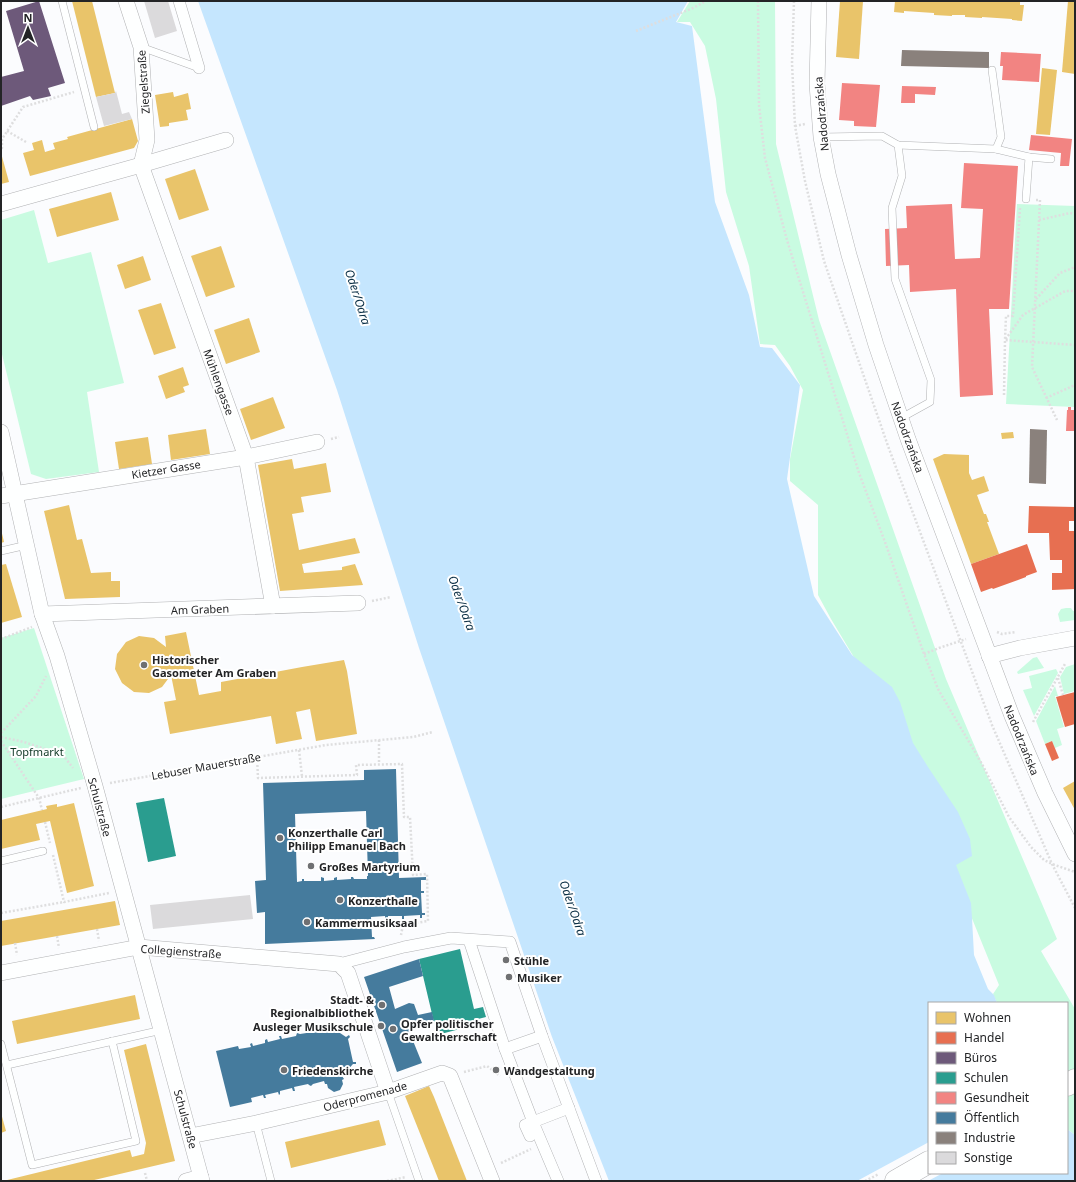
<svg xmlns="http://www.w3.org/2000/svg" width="1076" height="1182" viewBox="0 0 1076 1182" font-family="'Noto Sans',sans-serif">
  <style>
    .green { fill: #c9fbe1 }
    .water { fill: #c5e6fe }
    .pier { fill: #fbfcfe }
    .homes { fill: #e9c46a }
    .shops { fill: #e76f51 }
    .offices { fill: #6d597a }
    .schools { fill: #2a9d8f }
    .health { fill: #f28482 }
    .public { fill: #457b9d; fill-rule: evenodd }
    .industry { fill: #8a817c }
    .building { fill: #dbdadc }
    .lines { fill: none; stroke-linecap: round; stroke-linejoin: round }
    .service-casing { stroke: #b1b2b4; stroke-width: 8 }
    .pedestrian-casing { stroke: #b1b2b4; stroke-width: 12 }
    .minor-casing { stroke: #b1b2b4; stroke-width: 16 }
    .primary-casing { stroke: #b1b2b4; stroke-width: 23 }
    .path { stroke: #dededf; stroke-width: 2.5; stroke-dasharray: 2 2; stroke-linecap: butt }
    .service { stroke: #feffff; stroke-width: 7 }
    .pedestrian { stroke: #feffff; stroke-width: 11 }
    .minor { stroke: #feffff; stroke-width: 15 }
    .primary { stroke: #feffff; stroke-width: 22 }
    .poi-dot { fill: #6f7072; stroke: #fff; stroke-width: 1.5 }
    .labels { text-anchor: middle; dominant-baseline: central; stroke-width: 4; stroke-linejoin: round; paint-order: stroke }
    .street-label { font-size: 11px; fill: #232426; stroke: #fff }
    .poi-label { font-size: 11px; font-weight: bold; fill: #232426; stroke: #fff; text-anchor: start }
    .park-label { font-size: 11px; fill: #0e3724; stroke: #fff }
    .water-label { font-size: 12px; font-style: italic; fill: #0c3046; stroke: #fff }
  </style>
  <rect width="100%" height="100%" fill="#fbfcfe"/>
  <g class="green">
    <polygon points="690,1 775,1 776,144 819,320 946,679 1057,939 1041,951 1075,1009 1075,1135 1067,1129 1067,1003 997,1003 993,994 999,985 971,916 873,689 831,619 818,595 818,505 790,481 790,459 803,390 790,366 775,345 760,344 749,266 726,192 716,99 705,46 690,22 677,22"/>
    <polygon points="1017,204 1075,206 1075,407 1006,404"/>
    <polygon points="34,210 48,263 91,252 124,383 87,392 99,472 46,479 31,474 1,350 1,220"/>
    <polygon points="1066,608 1071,608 1073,611 1075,611 1075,620 1060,622 1058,614 1061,609"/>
    <polygon points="34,628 84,779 1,799 1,638"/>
    <polygon points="1037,657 1044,668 1018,674 1017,672 1033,658"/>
    <polygon points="1075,664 1075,691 1064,694 1060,677 1066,667"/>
    <polygon points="1056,669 1058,673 1034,716 1023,690 1032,688 1029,676"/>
    <polygon points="1055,686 1058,696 1055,696 1064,727 1057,729 1062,745 1055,748 1052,741 1045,744 1036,721"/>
  </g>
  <polygon class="water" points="198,1 688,1 676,22 692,26 715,202 749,295 760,347 772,348 800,385 787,479 814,596 852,655 892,687 900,702 913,743 928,767 958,812 970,839 972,856 956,865 971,903 972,918 974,955 988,989 994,995 997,1003 929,1003 929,1173 1067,1173 1067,1129 1075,1135 1075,1181 609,1181 552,1037 419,648 337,390"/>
  <polygon class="pier" points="929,1142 929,1173 943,1173 928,1181 857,1181"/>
  <g class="homes">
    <polygon points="72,1 92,1 115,93 96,97"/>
    <polygon points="840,1 863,1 859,59 836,57"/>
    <polygon points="895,1 1020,1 1020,5 1024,5 1022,21 1012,20 1012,19 982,17 982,18 965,17 965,15 952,15 952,16 934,15 934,13 904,11 904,13 894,12"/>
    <polygon points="1068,1 1075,1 1075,74 1062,72"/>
    <polygon points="1042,68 1057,70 1050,135 1036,134"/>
    <polygon points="173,92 174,97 188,93 191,109 186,110 188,120 169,123 169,126 160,127 155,95"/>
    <polygon points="132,119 138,141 134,148 30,176 23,153 34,150 32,143 42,140 45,152 55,149 53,143 68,139 67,137"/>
    <polygon points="1,153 9,182 1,184"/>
    <polygon points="195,169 209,210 179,220 165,179"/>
    <polygon points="111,192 119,220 57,237 49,209"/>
    <polygon points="221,246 235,287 206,297 191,256"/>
    <polygon points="143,256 151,280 125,289 117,265"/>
    <polygon points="161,303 176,348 154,355 138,310"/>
    <polygon points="249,318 260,352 226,364 214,330"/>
    <polygon points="183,367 189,385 183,387 185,392 166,399 158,376"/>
    <polygon points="273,397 285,428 251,440 240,409"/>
    <polygon points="206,429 210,454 171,460 168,435"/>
    <polygon points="1013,432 1014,438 1002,439 1001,433"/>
    <polygon points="148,437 152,464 119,469 115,442"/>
    <polygon points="944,454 969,455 969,473 972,480 984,476 989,491 977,495 984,514 986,514 989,522 987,522 999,554 971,564 933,459"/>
    <polygon points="292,459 294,469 326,463 331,492 301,497 304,512 292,514 299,550 355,538 360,553 302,564 304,573 342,570 342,567 355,564 363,585 280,591 258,465"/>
    <polygon points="69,505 77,540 82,539 91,573 111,572 111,581 120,581 120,597 65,599 44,511"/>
    <polygon points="1,529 4,542 1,543"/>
    <polygon points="6,564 22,617 1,623 1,565"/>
    <polygon points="186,632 199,695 221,691 221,682 302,667 344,660 347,671 357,734 316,741 310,709 296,712 302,739 276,744 271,716 170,734 164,702 176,700 171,675 162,687 149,693 134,692 122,683 115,669 117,654 126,642 139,636 154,638 166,647 165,636"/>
    <polygon points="1075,781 1075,810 1063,788"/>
    <polygon points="74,803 94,886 67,893 50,821 36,824 40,840 1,849 1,820 47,809 46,806 57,804 57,807"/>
    <polygon points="115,901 120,925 1,946 1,921"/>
    <polygon points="135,995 140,1019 17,1044 12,1021"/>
    <polygon points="146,1044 175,1161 90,1181 3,1181 130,1150 132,1157 144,1154 146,1143 124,1050"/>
    <polygon points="429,1086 434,1097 467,1181 439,1181 405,1096"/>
    <polygon points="1,1113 6,1131 1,1133"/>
    <polygon points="379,1120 386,1145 291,1168 285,1142"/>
  </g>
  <g class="shops">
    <polygon points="1029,506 1075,507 1075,521 1069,521 1069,531 1075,531 1075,589 1052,590 1052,573 1062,573 1062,560 1050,560 1049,533 1028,533"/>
    <polygon points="1027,544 1037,572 1026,576 1026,577 993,589 992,588 981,592 971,564"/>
    <polygon points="1075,692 1075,724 1065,727 1056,697"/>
    <polygon points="1052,741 1059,758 1052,761 1045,744"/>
  </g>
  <polygon class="offices" points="39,1 65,83 48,88 51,96 33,100 30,96 1,106 1,77 24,71 6,11"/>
  <g class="schools">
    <polygon points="164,798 176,856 148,862 136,803"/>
    <polygon points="460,949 474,1009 483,1007 486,1017 474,1020 475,1025 437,1035 419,959"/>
  </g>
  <g class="health">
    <polygon points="1001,52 1041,54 1039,82 1002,80 1003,66 1000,66"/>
    <polygon points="842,83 880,85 876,127 854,126 854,121 839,120"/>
    <polygon points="902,86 936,87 935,95 915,94 915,103 901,103"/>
    <polygon points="1031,135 1072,139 1069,166 1060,166 1061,153 1029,150"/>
    <polygon points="964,163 1018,166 1009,309 989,309 993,395 960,397 956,289 910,292 909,265 886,266 885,229 907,228 906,206 952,204 955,259 980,258 983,209 961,208"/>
    <polygon points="1068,407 1071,407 1071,410 1075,410 1075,431 1066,431 1067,410 1068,410"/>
  </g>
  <g class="public">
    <path d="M 396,769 L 399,878 L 426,877 L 426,880 L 421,880 L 421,891 L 424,891 L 424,893 L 421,893 L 422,913 L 425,913 L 425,915 L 422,915 L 422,918 L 420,918 L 420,915 L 404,916 L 404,919 L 402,919 L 402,916 L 388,916 L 388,920 L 385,920 L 385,916 L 371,917 L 372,937 L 374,937 L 375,939 L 265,944 L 265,912 L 257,913 L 255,881 L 266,880 L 263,783 L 364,780 L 364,770 ZM 366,811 L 368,876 L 367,876 L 367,879 L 354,879 L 353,877 L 351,877 L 351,879 L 337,880 L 337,877 L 334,878 L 334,880 L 324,881 L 324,878 L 321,877 L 321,881 L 304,881 L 304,879 L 302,879 L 302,881 L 297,882 L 295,814 Z"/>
    <polygon points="419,959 423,976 389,987 395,1009 409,1003 414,1004 418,1015 432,1012 434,1021 419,1024 409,1031 422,1063 397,1072 364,977"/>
    <polygon points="333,1024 335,1024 334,1029 346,1037 349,1035 350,1037 348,1039 353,1062 356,1062 356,1064 353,1064 342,1076 344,1079 342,1080 343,1084 340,1090 334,1092 328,1088 327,1084 325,1084 324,1081 313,1084 311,1086 309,1085 308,1084 294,1087 295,1091 293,1091 292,1088 280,1091 280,1094 279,1095 278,1092 265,1095 266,1098 264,1098 263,1095 251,1098 252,1102 230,1107 216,1051 238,1046 239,1049 251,1047 250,1044 252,1043 253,1046 265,1043 265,1040 267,1039 268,1042 280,1039 279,1036 281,1036 282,1039 296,1036 297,1033 300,1034 313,1032 313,1028 315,1027 315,1031 332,1028"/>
  </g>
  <g class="industry">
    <polygon points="902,50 989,52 989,68 901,66"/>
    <polygon points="1030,429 1047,430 1046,484 1029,483"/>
  </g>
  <g class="building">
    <polygon points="144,1 168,1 177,31 155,38"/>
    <polygon points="116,91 122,114 129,112 132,119 104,126 96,97 115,93"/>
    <polygon points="250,895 253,919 153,929 150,905"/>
  </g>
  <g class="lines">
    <g class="service-casing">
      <g id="service">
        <polyline points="62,1 94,127"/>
        <polyline points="141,47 199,68"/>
        <polyline points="992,70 1001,137 996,149"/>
        <polyline points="821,137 882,136 898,145 996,149 1029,157 1051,159"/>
        <polyline points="898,145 902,176 892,208 895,279 931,380 930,402 901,418"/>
        <polyline points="1026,199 1029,157"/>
        <polyline points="1,551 27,545"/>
        <polyline points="1,861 43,851"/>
        <polyline points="1,1044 32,1165 136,1141 112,1041"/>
        <polyline points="7,1065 162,1030"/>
        <polyline points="388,1092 419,1181"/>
        <polyline points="256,1123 271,1181"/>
      </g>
    </g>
    <g class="pedestrian-casing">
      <g id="pedestrian">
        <polyline points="179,1 199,68"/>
        <polyline points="469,940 505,1049 533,1122 558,1181"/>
        <polyline points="339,964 404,947 451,938 510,942 542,1036 596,1181"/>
        <polyline points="505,1049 542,1036"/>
        <polyline points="530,1136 525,1125 569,1108"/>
      </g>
    </g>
    <g class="minor-casing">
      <g id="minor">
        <polyline points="126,1 141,47 147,140 141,165 246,457 273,606"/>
        <polyline points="819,1 817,84 821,137 828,174 849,255 876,345 908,439 1012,716 1045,793 1075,854"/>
        <polyline points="1,204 141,165 226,140"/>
        <polyline points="1,432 42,614 57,656 95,786 202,1181"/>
        <polyline points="1,496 246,457 317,442"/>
        <polyline points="42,614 358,603"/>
        <polyline points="989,656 1020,648 1075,638"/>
        <polyline points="1,973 139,947 339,964 348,973 388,1092"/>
        <polyline points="190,1136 256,1123 388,1092 442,1073 450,1076 492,1181"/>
        <polyline points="186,1181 201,1177"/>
      </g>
    </g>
    <g class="primary-casing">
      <g id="primary">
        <polyline points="1067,1085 1075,1080"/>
        <polyline points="896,1181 929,1162"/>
      </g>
    </g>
    <g class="path">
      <polyline points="758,1 759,105 765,158 787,240 859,473 885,542 924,654 938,689 982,764 1009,817 1031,847 1044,860 1052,864 1075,872"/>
      <polyline points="794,1 792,63 795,126 805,181 824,261 888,446 992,725 1052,864 1075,908"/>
      <polyline points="636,31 693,8 706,1"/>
      <polyline points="795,126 805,124"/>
      <polyline points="7,131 26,142"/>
      <polyline points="1,148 2,148 2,139 23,107 74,92"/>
      <polyline points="1036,200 1040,200 1032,367 1057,420"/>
      <polyline points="1020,208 1013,316 1006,316 1005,340 1075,345"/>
      <polyline points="1039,220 1070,213 1075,214"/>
      <polyline points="1036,299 1060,273 1075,267"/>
      <polyline points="1004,395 1005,340 1023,315 1065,291 1075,291"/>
      <polyline points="1046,398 1075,385"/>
      <polyline points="331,439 339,437"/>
      <polyline points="372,601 391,597"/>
      <polyline points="997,632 1002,634 1016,632"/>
      <polyline points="1,639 32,627"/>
      <polyline points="924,654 939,648 966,639"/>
      <polyline points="1058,678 1063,695"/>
      <polyline points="1033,722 1065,664"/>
      <polyline points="1,733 36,696 46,676"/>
      <polyline points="1,737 24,742 63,755 73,768"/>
      <polyline points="379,740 379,764"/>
      <polyline points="1,741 39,798 42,810"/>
      <polyline points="299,750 302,776"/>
      <polyline points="257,757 258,778 357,775 356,765 402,764 404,817 410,817 413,875 427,874 428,921 403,925 401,935"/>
      <polyline points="110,783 326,745 413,737 433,732"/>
      <polyline points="1,807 81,788"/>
      <polyline points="45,822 50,843"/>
      <polyline points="53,855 64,902 109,893"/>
      <polyline points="1,913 64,902"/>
      <polyline points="97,929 99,941"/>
      <polyline points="57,936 59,948"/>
      <polyline points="15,943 17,955"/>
      <polyline points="464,1072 487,1066 500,1076"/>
      <polyline points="501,1163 531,1149"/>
      <polyline points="145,1173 147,1181"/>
      <polyline points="387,1181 406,1177"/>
      <polyline points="865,1181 879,1174"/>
    </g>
    <use href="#service" class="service"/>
    <use href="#pedestrian" class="pedestrian"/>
    <use href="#minor" class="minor"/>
    <use href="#primary" class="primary"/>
  </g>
  <g class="poi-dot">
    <circle cx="144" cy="665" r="4"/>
    <circle cx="280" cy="838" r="4"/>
    <circle cx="311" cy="866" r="4"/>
    <circle cx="340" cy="900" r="4"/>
    <circle cx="307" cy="922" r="4"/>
    <circle cx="506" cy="960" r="4"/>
    <circle cx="509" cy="977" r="4"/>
    <circle cx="382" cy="1005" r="4"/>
    <circle cx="381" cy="1026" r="4"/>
    <circle cx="393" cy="1029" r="4"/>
    <circle cx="284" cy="1070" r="4"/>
    <circle cx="496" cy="1070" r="4"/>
  </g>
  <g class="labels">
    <g class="street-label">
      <text transform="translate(143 82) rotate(-94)">Ziegelstraße</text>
      <text transform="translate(821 114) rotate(-95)">Nadodrzańska</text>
      <text transform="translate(219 382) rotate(70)">Mühlengasse</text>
      <text transform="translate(908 437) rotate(70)">Nadodrzańska</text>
      <text transform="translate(166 469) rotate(-9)">Kietzer Gasse</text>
      <text transform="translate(200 609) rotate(-2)">Am Graben</text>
      <text transform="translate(1022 740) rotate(68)">Nadodrzańska</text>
      <text transform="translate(206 766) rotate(-10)">Lebuser Mauerstraße</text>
      <text transform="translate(100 807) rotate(75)">Schulstraße</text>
      <text transform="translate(181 951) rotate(4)">Collegienstraße</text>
      <text transform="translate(365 1096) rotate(-15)">Oderpromenade</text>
      <text transform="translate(186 1119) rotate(75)">Schulstraße</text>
    </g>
    <g class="poi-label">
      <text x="152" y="659">Historischer<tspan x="152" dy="13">Gasometer Am Graben</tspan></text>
      <text x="288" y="832">Konzerthalle Carl<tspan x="288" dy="13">Philipp Emanuel Bach</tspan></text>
      <text x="319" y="866">Großes Martyrium</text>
      <text x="348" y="900">Konzerthalle</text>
      <text x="315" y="922">Kammermusiksaal</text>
      <text x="514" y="960">Stühle</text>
      <text x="517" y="977">Musiker</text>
      <text x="374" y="999" text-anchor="end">Stadt- &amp;<tspan x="374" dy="13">Regionalbibliothek</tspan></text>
      <text x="401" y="1023">Opfer politischer<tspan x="401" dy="13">Gewaltherrschaft</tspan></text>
      <text x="373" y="1026" text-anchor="end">Ausleger Musikschule</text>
      <text x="292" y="1070">Friedenskirche</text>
      <text x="504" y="1070">Wandgestaltung</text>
    </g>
    <g class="park-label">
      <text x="37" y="751">Topfmarkt</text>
    </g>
    <g class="water-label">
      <text transform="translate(358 297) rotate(72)">Oder/Odra</text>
      <text transform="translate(462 603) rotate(70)">Oder/Odra</text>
      <text transform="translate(573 908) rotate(71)">Oder/Odra</text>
    </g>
  </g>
  <rect width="1076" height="1182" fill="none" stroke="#232426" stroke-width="4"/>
  <rect x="928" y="1002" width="140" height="172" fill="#ffffff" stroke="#a7a7a8"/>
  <rect x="936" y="1012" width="20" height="12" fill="#e9c46a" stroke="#a7a7a8"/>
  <text x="964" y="1022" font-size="12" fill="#232426">Wohnen</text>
  <rect x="936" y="1032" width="20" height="12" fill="#e76f51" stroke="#a7a7a8"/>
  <text x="964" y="1042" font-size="12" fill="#232426">Handel</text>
  <rect x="936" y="1052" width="20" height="12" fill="#6d597a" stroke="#a7a7a8"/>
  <text x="964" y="1062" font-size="12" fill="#232426">Büros</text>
  <rect x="936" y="1072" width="20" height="12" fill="#2a9d8f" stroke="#a7a7a8"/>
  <text x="964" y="1082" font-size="12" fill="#232426">Schulen</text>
  <rect x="936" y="1092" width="20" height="12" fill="#f28482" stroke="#a7a7a8"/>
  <text x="964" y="1102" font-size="12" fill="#232426">Gesundheit</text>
  <rect x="936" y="1112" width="20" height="12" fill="#457b9d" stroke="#a7a7a8"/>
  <text x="964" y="1122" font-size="12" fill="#232426">Öffentlich</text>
  <rect x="936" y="1132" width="20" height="12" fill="#8a817c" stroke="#a7a7a8"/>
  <text x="964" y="1142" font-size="12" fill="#232426">Industrie</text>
  <rect x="936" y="1152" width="20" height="12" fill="#dbdadc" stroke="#a7a7a8"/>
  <text x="964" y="1162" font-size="12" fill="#232426">Sonstige</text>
  <g transform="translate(28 28)" stroke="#ffffff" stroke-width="3" paint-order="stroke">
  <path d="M0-3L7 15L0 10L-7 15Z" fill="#232426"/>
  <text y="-6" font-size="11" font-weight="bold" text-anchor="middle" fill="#232426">N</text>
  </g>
</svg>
